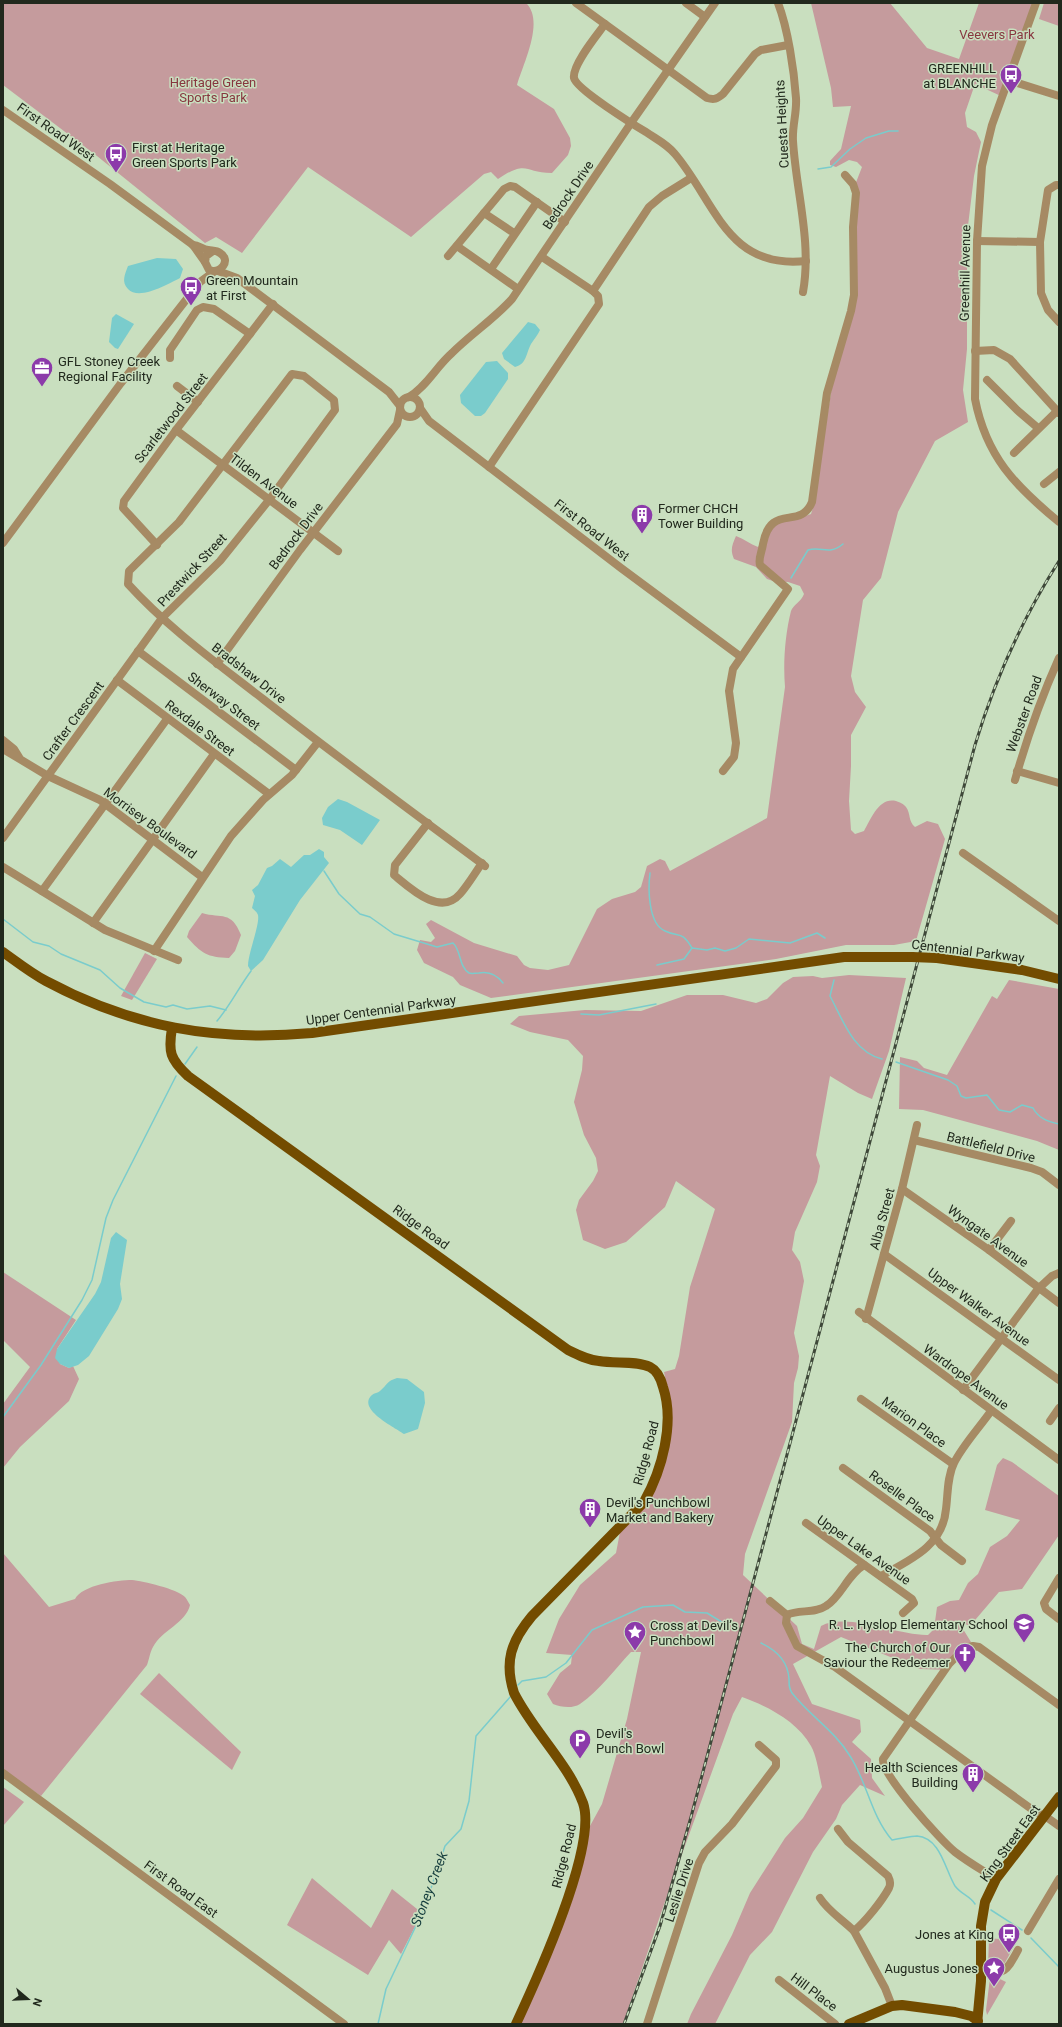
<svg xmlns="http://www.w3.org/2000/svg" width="1062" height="2027" viewBox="0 0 1062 2027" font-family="Roboto,sans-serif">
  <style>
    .green { fill: #c59b9d }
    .water { fill: #7acccc }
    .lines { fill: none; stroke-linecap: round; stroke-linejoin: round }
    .stream { stroke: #7acccc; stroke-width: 1.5 }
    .minor { stroke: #a68a64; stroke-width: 8 }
    .major { stroke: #734c00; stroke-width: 10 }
    .rail-casing { stroke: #3e4839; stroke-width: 3 }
    .rail { stroke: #c9dfbf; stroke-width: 1.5; stroke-dasharray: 4.5; stroke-linecap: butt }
    .major-bridge { stroke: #734c00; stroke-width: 10 }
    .labels { text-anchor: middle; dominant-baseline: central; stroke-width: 3; stroke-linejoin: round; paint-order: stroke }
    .park-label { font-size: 13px; fill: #87363f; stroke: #c9dfbf }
    .poi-label { font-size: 13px; fill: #21291d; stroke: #c9dfbf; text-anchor: start }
    .street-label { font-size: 13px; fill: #21291d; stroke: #c9dfbf }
    .water-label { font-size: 14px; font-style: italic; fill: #153d3d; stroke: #c9dfbf }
  </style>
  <rect width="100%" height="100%" fill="#c9dfbf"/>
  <g class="green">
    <path d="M 3,3 L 526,3 C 545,21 523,64 517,85 L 554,109 L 570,138 L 571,146 L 568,155 L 552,173 C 524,173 528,159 498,179 L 491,172 L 484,174 L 411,237 L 308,167 L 242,253 L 216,237 L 205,243 L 97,156 L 3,85 Z"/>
    <path d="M 811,3 L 890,3 L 927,48 L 959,59 L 979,3 L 1037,3 L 1003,97 L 975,84 L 965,113 L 967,127 L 976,132 L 981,142 L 974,176 L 967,234 L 967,349 L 963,390 L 968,422 L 935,441 L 898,512 L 881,578 L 863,600 L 851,676 L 855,692 L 866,707 L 851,735 L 851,766 L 849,801 L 851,830 L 855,834 L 864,831 C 871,819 879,797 896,801 C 899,802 904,804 906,807 C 911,814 908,821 915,827 L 927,821 L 938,824 L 945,839 L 916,941 L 894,945 L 846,945 L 776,959 L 491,998 L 460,985 L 453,977 L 424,963 L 417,950 L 420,940 L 431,942 L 435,938 L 426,924 L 431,920 L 474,943 L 517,956 L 524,965 L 530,968 L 548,970 L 569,965 L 597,909 L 612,899 L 635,892 L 641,887 L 647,866 L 660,859 L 665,861 L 670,871 L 767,818 L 785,687 C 783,663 785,635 791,611 C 793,605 801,602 804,594 L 800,586 L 788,582 L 773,581 L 767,579 L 756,567 L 734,559 C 730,550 732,545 736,536 C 744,539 750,544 758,547 C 763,540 769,530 777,524 C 785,518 800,519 811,514 L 816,498 L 818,473 L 839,343 L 849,310 L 853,286 L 855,185 L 862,167 L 857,162 L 849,160 L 836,167 L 830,165 L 830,161 L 841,149 L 851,106 L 833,107 L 831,88 Z"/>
    <polygon points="1044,3 1059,3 1059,26 1039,19"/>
    <path d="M 202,913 C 222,919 231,910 241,935 L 235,951 L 229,958 C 207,957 202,954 187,937 L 189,931 Z"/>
    <polygon points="145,953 157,959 132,1000 121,996"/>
    <path d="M 849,975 L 906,978 L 889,1051 L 872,1099 L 858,1093 L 830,1076 L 816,1155 L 820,1166 L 817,1182 L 795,1232 L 792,1250 L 800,1262 L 804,1281 L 794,1333 L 799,1356 L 798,1368 L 794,1383 L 792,1422 L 745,1554 L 743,1575 L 797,1626 L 802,1644 L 814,1649 L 821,1626 C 848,1612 899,1636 928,1635 L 934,1629 L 937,1607 L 950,1601 L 959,1600 L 968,1583 L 978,1574 L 990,1547 L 1007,1536 L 1020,1520 L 985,1510 L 997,1465 L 1003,1458 L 1012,1462 L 1059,1496 L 1059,1535 L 1022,1589 L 999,1592 L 970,1626 L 958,1621 L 971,1642 L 949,1670 L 920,1669 L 841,1637 L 793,1664 L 812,1704 L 860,1720 L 861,1732 L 852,1742 L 871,1759 L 872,1778 L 885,1796 L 860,1785 L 842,1805 L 836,1819 L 813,1852 L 772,1932 L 750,1955 L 715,2024 L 687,2024 L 691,2014 L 732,1935 L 750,1893 L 785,1838 L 803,1818 L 822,1787 C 819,1774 817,1757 811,1746 C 797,1721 767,1706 742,1697 L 733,1714 L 670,1887 L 623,2024 L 517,2024 L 553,1945 L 584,1837 L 602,1804 L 627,1719 L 641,1652 L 631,1652 C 615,1669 599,1691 580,1704 C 572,1709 561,1707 553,1704 L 547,1694 L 560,1673 L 571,1664 L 572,1655 L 546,1653 L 559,1619 L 580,1585 L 616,1553 L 620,1532 L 649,1500 L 668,1444 L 672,1410 L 664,1372 L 675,1369 L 679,1356 L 690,1287 L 715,1209 L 676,1181 L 665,1207 L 626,1242 L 605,1249 L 583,1240 L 576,1210 L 579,1200 L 593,1181 L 598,1171 L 596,1158 L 584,1135 L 574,1102 L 582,1070 L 583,1056 L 568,1040 L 530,1032 L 510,1024 L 519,1016 L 585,1010 L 641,1011 L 687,995 L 723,995 L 756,1003 L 767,999 L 783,983 L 793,977 L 813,976 L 822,978 Z"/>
    <polygon points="1009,980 1059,989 1059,1150 1037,1141 923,1110 899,1109 900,1057 917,1061 924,1068 947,1075 992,996 997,999"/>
    <polygon points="3,1272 76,1320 57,1349 60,1364 69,1368 73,1366 79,1379 69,1401 20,1447 3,1468 3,1404 30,1367 3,1340"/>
    <path d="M 3,1553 L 49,1607 L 75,1599 C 82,1585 118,1580 132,1580 C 143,1581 177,1589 185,1597 C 187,1599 188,1602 190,1605 C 186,1623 162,1630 153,1647 C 150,1652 149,1660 147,1665 L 41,1796 L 3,1770 Z"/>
    <polygon points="159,1673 241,1752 232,1770 140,1694"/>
    <polygon points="3,1787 24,1802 3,1826"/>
    <polygon points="312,1878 371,1928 392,1889 422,1913 401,1954 389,1940 368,1975 287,1925"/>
    <polygon points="989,1938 1017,1941 1002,1968 988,1967"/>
    <polygon points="990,1978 998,1978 1006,1982 987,2015 986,2010"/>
  </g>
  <g class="water">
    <path d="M 157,258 L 176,259 L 183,269 L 180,278 C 168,284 139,301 128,289 C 121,282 125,274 128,266 Z"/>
    <polygon points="116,314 134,324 118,349 115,348 109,342 112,318"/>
    <path d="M 528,322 L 535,324 L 540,330 C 538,335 534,339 531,344 C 526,353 527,364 515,367 L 504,359 L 502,353 Z"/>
    <polygon points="497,361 508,373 508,379 485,413 481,416 475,416 461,403 460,395 486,362"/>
    <polygon points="338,799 347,802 380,820 362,845 340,830 323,825 322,818 328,807"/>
    <path d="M 319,849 L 324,852 L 324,857 L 329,863 L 300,900 L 263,960 L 251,971 L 248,966 C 248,953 260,925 258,915 C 257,912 254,910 252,908 L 255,896 L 252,890 L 258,885 L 267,868 L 272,866 L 280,859 L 291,867 L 304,855 L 310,855 Z"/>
    <polygon points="116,1232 127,1240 120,1284 122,1299 118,1309 89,1356 78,1365 69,1368 60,1364 55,1358 57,1349 95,1294 101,1282 111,1238"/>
    <path d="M 397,1378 L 407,1379 L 424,1392 L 425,1403 L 418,1429 L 404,1434 C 396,1428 356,1409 372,1395 C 374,1393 378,1393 380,1391 C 388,1384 387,1381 397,1378 Z"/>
  </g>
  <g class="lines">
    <g class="stream">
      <polyline points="818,169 831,167 850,149 866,138 889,131 898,131"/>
      <path d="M 791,578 L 808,550 C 823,546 828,556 843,544"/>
      <path d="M 324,871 L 339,894 L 360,914 L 370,917 L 394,934 L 437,947 L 453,943 C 461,950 459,967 469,973 C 472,974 475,973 479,973 C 490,971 497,975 503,983"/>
      <path d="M 650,873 C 648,888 648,924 665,931 C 680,938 681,930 692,948"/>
      <polyline points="3,919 33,942 49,946 61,954 100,970 120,988 144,1002 166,1007 173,1005 187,1009 210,1006 226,1010"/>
      <polyline points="657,965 684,959 692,948 707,950 715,948 725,951 736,948 749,939 790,943 817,933 825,938"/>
      <path d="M 834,980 L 830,996 C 843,1020 853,1052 882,1059"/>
      <polyline points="581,1014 599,1015 656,1004"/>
      <path d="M 217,1021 C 230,1006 239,987 251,971"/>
      <path d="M 896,1062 L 948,1080 L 957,1086 L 961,1096 L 966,1098 L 987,1095 L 999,1110 L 1010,1112 L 1022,1105 L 1033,1108 C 1038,1118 1048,1122 1059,1124"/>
      <polyline points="185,1064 197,1047"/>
      <polyline points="3,1417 41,1365 82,1300 92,1280 106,1218 113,1200 176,1076"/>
      <path d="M 761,1643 C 776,1650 788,1661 789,1679 C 789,1685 789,1689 792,1693 C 810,1716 835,1731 850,1756 C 867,1782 871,1816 892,1840 C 899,1839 912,1836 917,1836 C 941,1838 945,1870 955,1886 C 962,1895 970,1896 975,1904"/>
      <polyline points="518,1685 522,1681 546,1677 566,1663 592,1630 643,1607 673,1605 685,1612 707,1613 725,1624"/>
      <polyline points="991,1910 1022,1930"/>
      <polyline points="1031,1938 1059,1967"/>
      <polyline points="378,2024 386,1989 424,1909 445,1846 461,1829 469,1801 476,1736 511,1696"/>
    </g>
    <g class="minor">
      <path d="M 576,3 L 707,98 C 714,100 717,99 723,94 L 755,54 L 761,50 L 788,45"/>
      <polyline points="686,3 705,17"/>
      <path d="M 778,3 C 788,29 794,70 796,98 C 797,113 792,126 793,141 C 796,191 812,242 803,292"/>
      <path d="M 1036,3 L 992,125 L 982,166 L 977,241 L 975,399 C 986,456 1015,486 1059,522"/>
      <path d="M 605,24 C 597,35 572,65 574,78 C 576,89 634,125 646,132 C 656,139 667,144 675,154 C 715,201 727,270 806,261"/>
      <polyline points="1008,80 1059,96"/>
      <polyline points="3,110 110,184 193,245 205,262"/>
      <polyline points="1059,185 1056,185 1048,190 1040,242 1041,293 1048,310 1059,322"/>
      <polyline points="484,213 514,233"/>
      <polyline points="977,241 1040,242"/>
      <path d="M 193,245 C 199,245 202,249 208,250 C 212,251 216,250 220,253 C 232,260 220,275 209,270 L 205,262 L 206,256 L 213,251"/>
      <polyline points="457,246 518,289"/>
      <polyline points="448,256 504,189 510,186 515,187 565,222"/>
      <polyline points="491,269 537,202"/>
      <polyline points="218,271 237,278 389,392 400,406"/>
      <polyline points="593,291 649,207 662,196 691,178"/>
      <polyline points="975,351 994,350 1010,359 1059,413"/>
      <polyline points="170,358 170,350 197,310 203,307 214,309 250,334"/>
      <polyline points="987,380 1017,410 1038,428"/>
      <polyline points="177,386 198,402"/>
      <circle cx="410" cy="407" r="10"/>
      <path d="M 409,397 C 427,386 436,367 452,353 C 471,334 494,319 512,299 L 631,123 L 715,3"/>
      <polyline points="420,408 429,421 621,568 741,657"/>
      <polyline points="176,430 338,551"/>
      <polyline points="1014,453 1057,411"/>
      <polyline points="489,467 599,304 598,296 593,291 542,257"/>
      <polyline points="1044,484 1059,472"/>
      <polyline points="3,543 121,383 200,282 215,271"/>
      <polyline points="157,545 123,508 124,501 176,430 273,304"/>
      <polyline points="138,651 296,770"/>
      <polyline points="217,664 300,550 397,424 400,410"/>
      <polyline points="117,680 269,794"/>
      <polyline points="3,740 14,749 19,757"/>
      <polyline points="3,749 48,776 100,800 202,877"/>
      <path d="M 723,771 L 734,757 L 736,743 L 729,691 L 733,669 L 788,589 L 760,565 C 758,558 762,552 763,544 C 771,502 800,531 812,502 L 827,393 L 851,311 L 854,295 L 853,227 L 856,193 L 853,184 L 845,175"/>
      <polyline points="1017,771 1059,783"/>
      <path d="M 1015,780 C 1027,738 1041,698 1059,658"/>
      <path d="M 428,823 L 395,865 L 394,875 C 410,888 440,917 460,894 C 468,885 475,873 482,863"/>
      <path d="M 3,838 L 162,618 L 220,561 L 269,500 L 335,410 L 334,400 L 304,376 L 292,374 L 179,522 L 129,571 L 128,584 C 168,628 217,663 263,699 C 336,756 411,811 485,866"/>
      <polyline points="963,853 1059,921"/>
      <polyline points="3,867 105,930 178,960"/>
      <polyline points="42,891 167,719"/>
      <polyline points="93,923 214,754"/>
      <polyline points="154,951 231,836 263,800 292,775 318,742"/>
      <polyline points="914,1140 1031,1168 1042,1172 1059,1185"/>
      <polyline points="902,1189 989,1250 1059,1303"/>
      <polyline points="989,1250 1011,1221"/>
      <polyline points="884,1254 1059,1380"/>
      <polyline points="859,1312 1059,1460"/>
      <polyline points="866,1319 902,1189 917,1125"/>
      <polyline points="963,1390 1038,1289 1052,1276 1059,1273"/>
      <polyline points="861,1399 953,1464"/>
      <polyline points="1050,1421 1059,1408"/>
      <polyline points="843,1468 930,1531 941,1545 962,1561"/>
      <polyline points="806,1523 912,1599 914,1603 903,1613"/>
      <path d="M 881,1576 C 910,1560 943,1546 946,1509 C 948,1494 947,1477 954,1463 C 963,1445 979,1428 991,1411"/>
      <polyline points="1059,1578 1044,1603 1046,1609 1059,1619"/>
      <polyline points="770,1601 787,1615 786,1623 797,1646 835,1667 1037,1813 1045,1816 1059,1826"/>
      <path d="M 787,1615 C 799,1609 814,1614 826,1606 C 841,1597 847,1575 864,1565"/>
      <polyline points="3,1773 344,2024"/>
      <path d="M 838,1829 L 848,1842 L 888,1876 C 890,1880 891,1884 889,1888 C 882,1901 865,1922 854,1931 L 885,1988 L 892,2006"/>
      <path d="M 996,1879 C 982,1870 968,1862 955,1852 C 942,1842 879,1772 883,1759 L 949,1664 L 965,1648 L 973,1646 L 979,1647 L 1059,1705"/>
      <path d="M 820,1898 C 828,1911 843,1920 854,1931"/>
      <polyline points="1028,1931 1059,1879"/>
      <path d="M 981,1972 C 1006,1975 1007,1970 1018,1950"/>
      <polyline points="779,1980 835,2024"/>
      <polyline points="647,2024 699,1863 705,1852 732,1824 776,1766 776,1760 759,1745"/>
    </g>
    <g class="major">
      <path d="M 3,952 C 17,962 31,973 46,981 C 132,1027 215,1042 312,1033 L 844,957 L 912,957"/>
      <polyline points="937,958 1022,970 1059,979"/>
      <path d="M 172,1028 C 168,1052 170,1059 188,1076 L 568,1350 C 578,1355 588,1360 599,1361 C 615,1364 636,1360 650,1367 C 658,1371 661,1379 663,1387 C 675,1423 662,1470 644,1502 L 532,1616 C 511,1641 504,1662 514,1693 C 533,1731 568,1763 583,1803 C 598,1846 536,1981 516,2024"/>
      <polyline points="849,2024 892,2006 902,2005 955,2012 971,2016 978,2021"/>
      <polyline points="977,2024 981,1981 981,1926 985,1902 996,1879 1059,1797"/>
    </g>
    <g class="rail-casing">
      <path id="rail" d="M 624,2024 L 660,1926 L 691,1817 L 975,745 C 995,679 1022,619 1059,561"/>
    </g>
    <use href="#rail" class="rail"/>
    <polyline class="major-bridge" points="912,957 937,958"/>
  </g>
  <defs>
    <g id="bus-pin" transform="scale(1.15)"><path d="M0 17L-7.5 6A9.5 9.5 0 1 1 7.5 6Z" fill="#8c3aaa" stroke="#c9dfbf"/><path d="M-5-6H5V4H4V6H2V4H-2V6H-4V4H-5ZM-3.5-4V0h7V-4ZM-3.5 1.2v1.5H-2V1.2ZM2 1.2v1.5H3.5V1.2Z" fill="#fff"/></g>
    <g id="office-pin" transform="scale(1.15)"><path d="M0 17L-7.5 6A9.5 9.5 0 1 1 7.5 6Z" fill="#8c3aaa" stroke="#c9dfbf"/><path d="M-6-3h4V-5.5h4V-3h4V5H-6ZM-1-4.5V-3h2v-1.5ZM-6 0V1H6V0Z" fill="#fff"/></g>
    <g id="building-pin" transform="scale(1.15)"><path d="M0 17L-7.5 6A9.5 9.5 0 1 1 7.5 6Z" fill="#8c3aaa" stroke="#c9dfbf"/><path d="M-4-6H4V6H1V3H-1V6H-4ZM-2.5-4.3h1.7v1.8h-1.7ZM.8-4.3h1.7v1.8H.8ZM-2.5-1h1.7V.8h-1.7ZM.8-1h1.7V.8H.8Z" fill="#fff"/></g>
    <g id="school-pin" transform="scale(1.15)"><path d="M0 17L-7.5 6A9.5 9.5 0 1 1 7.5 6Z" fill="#8c3aaa" stroke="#c9dfbf"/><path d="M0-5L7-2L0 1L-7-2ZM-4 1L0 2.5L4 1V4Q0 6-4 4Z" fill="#fff"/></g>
    <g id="sight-pin" transform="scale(1.15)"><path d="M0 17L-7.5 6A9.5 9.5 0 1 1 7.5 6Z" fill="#8c3aaa" stroke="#c9dfbf"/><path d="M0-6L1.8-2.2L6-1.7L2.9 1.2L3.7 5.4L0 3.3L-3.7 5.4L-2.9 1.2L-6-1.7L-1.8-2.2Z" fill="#fff"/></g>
    <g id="church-pin" transform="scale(1.15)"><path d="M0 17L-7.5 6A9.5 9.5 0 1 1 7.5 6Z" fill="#8c3aaa" stroke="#c9dfbf"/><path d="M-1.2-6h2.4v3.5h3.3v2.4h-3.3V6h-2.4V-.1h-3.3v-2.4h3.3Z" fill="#fff"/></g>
    <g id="parking-pin" transform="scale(1.15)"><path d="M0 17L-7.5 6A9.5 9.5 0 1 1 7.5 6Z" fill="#8c3aaa" stroke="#c9dfbf"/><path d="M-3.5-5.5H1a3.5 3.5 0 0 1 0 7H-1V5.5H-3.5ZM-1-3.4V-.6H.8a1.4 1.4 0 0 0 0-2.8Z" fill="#fff"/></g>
  </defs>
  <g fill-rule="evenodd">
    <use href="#bus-pin" x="1011" y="75"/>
    <use href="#bus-pin" x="116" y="154"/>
    <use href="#bus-pin" x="191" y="287"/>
    <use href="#office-pin" x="42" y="368"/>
    <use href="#building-pin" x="642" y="515"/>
    <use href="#building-pin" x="590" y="1509"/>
    <use href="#school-pin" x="1024" y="1624"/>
    <use href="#sight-pin" x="635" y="1632"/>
    <use href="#church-pin" x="965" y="1654"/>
    <use href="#parking-pin" x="580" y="1740"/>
    <use href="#building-pin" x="973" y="1774"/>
    <use href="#bus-pin" x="1009" y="1934"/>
    <use href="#sight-pin" x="994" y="1968"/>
  </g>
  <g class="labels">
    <g class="park-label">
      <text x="997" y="34">Veevers Park</text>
      <text x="213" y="82">Heritage Green<tspan x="213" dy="15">Sports Park</tspan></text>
    </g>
    <g class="poi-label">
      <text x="996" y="68" text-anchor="end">GREENHILL<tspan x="996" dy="15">at BLANCHE</tspan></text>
      <text x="132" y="147">First at Heritage<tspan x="132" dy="15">Green Sports Park</tspan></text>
      <text x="206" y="280">Green Mountain<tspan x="206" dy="15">at First</tspan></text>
      <text x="58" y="361">GFL Stoney Creek<tspan x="58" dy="15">Regional Facility</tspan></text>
      <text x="658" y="508">Former CHCH<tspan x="658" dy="15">Tower Building</tspan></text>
      <text x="606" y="1502">Devil's Punchbowl<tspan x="606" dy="15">Market and Bakery</tspan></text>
      <text x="1008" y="1624" text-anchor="end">R. L. Hyslop Elementary School</text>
      <text x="650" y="1625">Cross at Devil’s<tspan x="650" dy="15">Punchbowl</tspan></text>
      <text x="950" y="1647" text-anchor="end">The Church of Our<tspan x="950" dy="15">Saviour the Redeemer</tspan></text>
      <text x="596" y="1733">Devil's<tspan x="596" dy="15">Punch Bowl</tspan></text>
      <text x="958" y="1767" text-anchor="end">Health Sciences<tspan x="958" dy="15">Building</tspan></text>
      <text x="994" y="1934" text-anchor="end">Jones at King</text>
      <text x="978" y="1968" text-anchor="end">Augustus Jones</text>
    </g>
    <g class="street-label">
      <text transform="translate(782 124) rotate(-93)">Cuesta Heights</text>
      <text transform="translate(56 132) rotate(35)">First Road West</text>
      <text transform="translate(568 195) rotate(-56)">Bedrock Drive</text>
      <text transform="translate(965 273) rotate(-89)">Greenhill Avenue</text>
      <text transform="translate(171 418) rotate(-52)">Scarletwood Street</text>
      <text transform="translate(264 481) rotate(37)">Tilden Avenue</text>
      <text transform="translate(592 530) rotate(38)">First Road West</text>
      <text transform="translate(296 536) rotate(-53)">Bedrock Drive</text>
      <text transform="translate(192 570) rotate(-47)">Prestwick Street</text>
      <text transform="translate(249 673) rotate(38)">Bradshaw Drive</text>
      <text transform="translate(224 701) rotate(37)">Sherway Street</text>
      <text transform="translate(1024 714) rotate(-70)">Webster Road</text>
      <text transform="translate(73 721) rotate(-54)">Crafter Crescent</text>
      <text transform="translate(200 728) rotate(37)">Rexdale Street</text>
      <text transform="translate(150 823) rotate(36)">Morrisey Boulevard</text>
      <text transform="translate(968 951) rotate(7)">Centennial Parkway</text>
      <text transform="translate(381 1010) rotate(-8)">Upper Centennial Parkway</text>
      <text transform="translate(991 1147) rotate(14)">Battlefield Drive</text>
      <text transform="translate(882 1219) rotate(-75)">Alba Street</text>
      <text transform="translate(421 1227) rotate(36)">Ridge Road</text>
      <text transform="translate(988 1236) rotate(36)">Wyngate Avenue</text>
      <text transform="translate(979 1307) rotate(36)">Upper Walker Avenue</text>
      <text transform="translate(966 1377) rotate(36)">Wardrope Avenue</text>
      <text transform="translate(914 1422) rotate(36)">Marion Place</text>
      <text transform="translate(646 1453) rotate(-75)">Ridge Road</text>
      <text transform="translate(902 1496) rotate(36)">Roselle Place</text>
      <text transform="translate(864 1550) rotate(35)">Upper Lake Avenue</text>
      <text transform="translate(1010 1843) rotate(-54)">King Street East</text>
      <text transform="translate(564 1856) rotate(-76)">Ridge Road</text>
      <text transform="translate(181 1889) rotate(36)">First Road East</text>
      <text transform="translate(679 1890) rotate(-72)">Leslie Drive</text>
      <text transform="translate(814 1992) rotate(37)">Hill Place</text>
    </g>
    <g class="water-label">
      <text transform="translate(429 1889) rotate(-69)">Stoney Creek</text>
    </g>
  </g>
  <rect width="1062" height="2027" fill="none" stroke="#21291d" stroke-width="8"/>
  <g transform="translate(28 1999) rotate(109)" stroke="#c9dfbf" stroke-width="3" paint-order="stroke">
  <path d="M0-3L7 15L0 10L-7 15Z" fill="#21291d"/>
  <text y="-6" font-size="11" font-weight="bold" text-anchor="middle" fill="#21291d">N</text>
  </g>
</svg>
